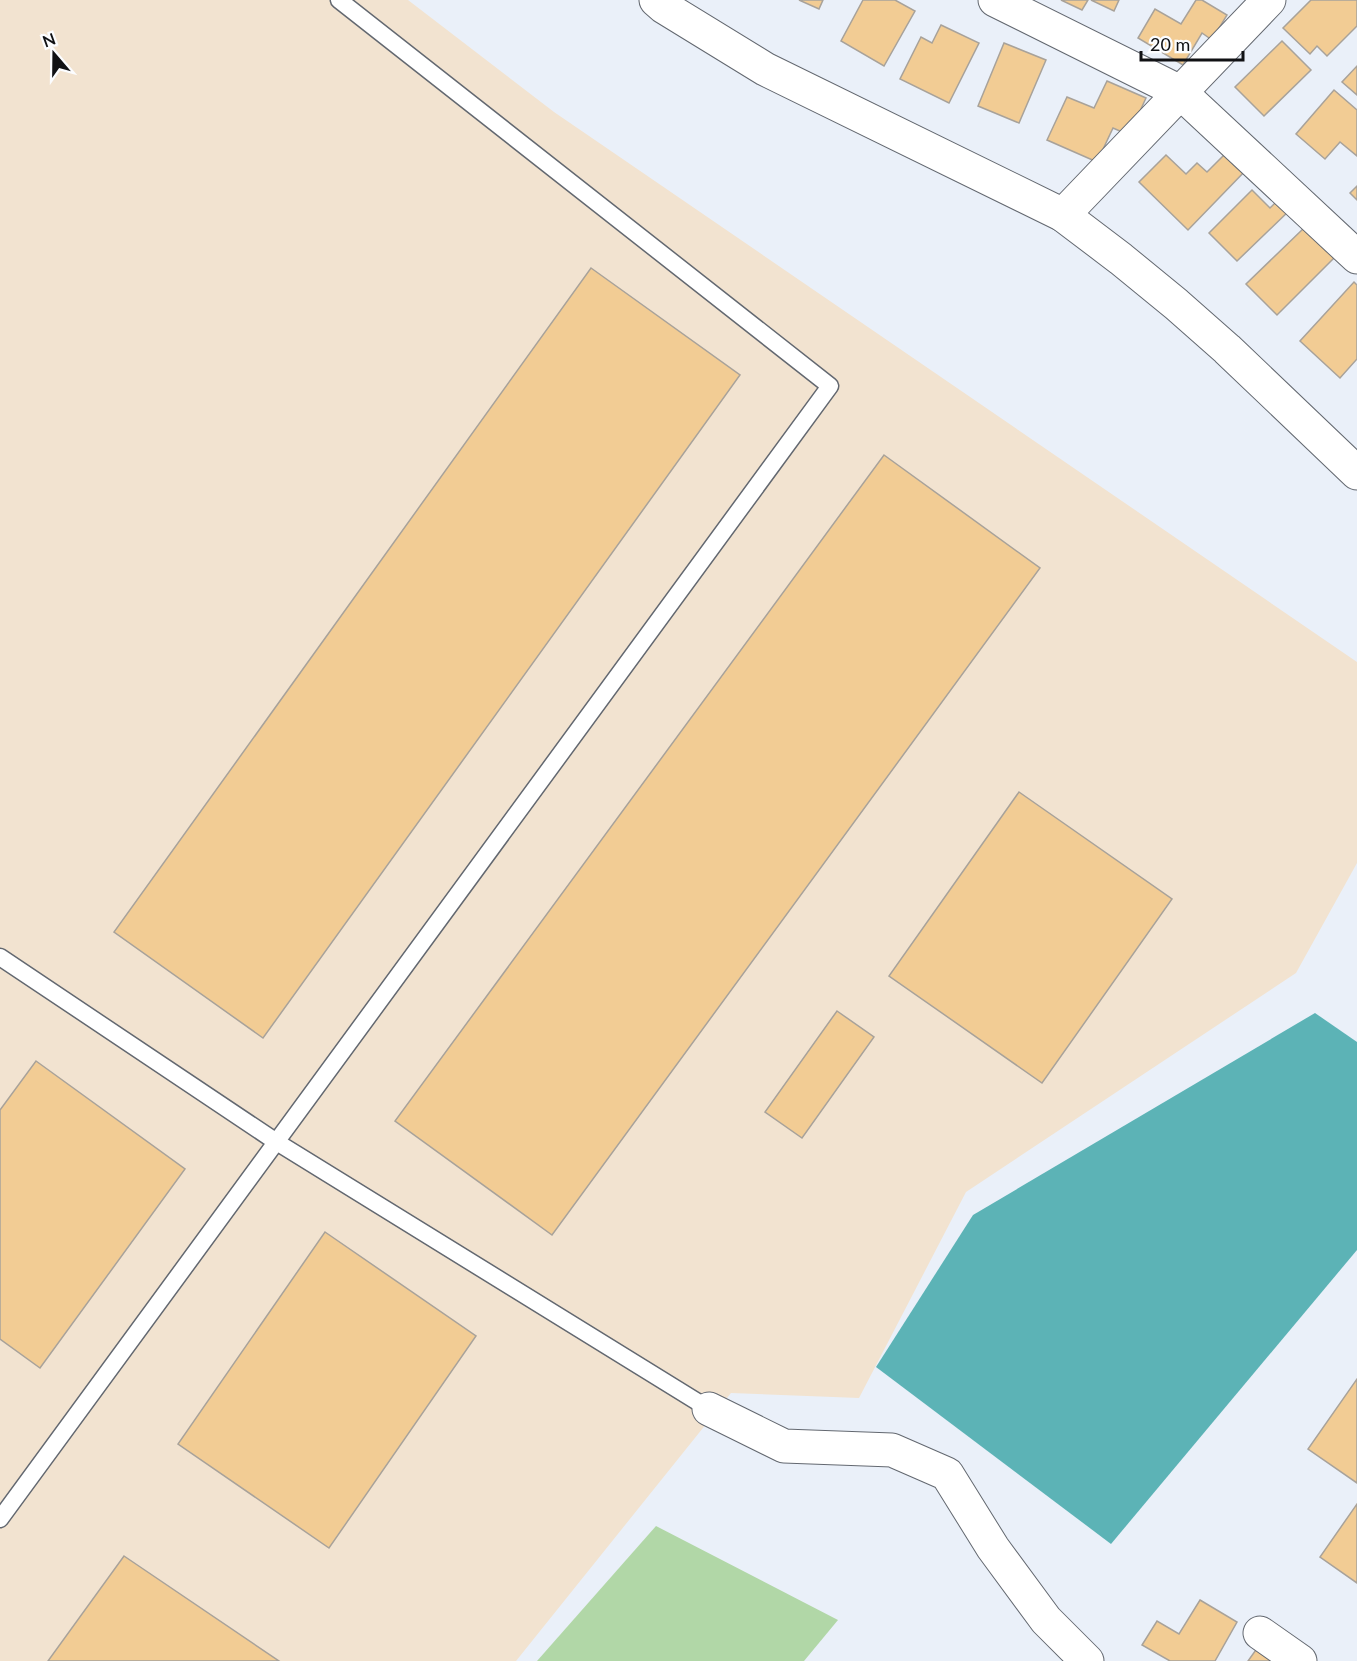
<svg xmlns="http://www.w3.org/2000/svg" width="1357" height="1661" viewBox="0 0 1357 1661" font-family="Lato,sans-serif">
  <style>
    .industrial { fill: #f2e3d0 }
    .green { fill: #b1d7a7 }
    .water { fill: #5cb3b6 }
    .building { fill: #f2cc94; stroke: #a8a29a; stroke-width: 1.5 }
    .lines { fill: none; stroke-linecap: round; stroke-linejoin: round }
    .service-casing { stroke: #636870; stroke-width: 19 }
    .minor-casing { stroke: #636870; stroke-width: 35 }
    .tertiary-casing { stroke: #636870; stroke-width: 35 }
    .service { stroke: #fff; stroke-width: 16 }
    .minor { stroke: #fff; stroke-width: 33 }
    .tertiary { stroke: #fff; stroke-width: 33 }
  </style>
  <rect width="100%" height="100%" fill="#eaf0f9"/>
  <polygon class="industrial" points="0,0 408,0 554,112 1357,662 1357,863 1296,973 966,1192 859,1398 731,1393 516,1661 0,1661"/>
  <polygon class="green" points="656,1526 838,1620 804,1661 537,1661"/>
  <polygon class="water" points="1315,1013 1357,1042 1357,1250 1111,1544 876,1367 973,1215"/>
  <g class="building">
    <polygon points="799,0 823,0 819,9"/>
    <polygon points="863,0 895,0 915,11 884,66 841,41"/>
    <polygon points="1061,0 1088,0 1082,10"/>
    <polygon points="1091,0 1119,0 1114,11"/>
    <polygon points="1196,0 1202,0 1227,15 1212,40 1202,33 1183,65 1138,38 1155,9 1181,24"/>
    <polygon points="1311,0 1357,0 1357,26 1327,56 1317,46 1310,54 1283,28"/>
    <polygon points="941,25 979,43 949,103 900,79 921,37 932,43"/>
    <polygon points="1282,41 1311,70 1264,116 1235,87"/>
    <polygon points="1004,43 1046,60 1019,123 978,106"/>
    <polygon points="1357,66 1357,95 1342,82"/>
    <polygon points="1107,81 1146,98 1129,135 1113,128 1097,162 1047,140 1067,97 1094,108"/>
    <polygon points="1334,90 1357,110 1357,156 1340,142 1325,159 1296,134"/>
    <polygon points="1229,150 1248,168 1188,230 1139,182 1166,155 1186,174 1197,163 1207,172"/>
    <polygon points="1357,186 1357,200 1350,193"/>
    <polygon points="1252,190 1270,208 1281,197 1292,208 1237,261 1209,233"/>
    <polygon points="1305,227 1335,257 1277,315 1246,284"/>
    <polygon points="591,268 740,375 263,1038 114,932"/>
    <polygon points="1354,282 1357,285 1357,359 1340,378 1300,341"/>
    <polygon points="884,455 1040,568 552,1235 395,1121"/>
    <polygon points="1019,792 1172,899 1042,1083 889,976"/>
    <polygon points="837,1011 874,1037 802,1138 765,1112"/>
    <polygon points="36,1061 185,1169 40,1368 0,1339 0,1110"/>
    <polygon points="325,1232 476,1336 329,1548 178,1444"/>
    <polygon points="1357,1379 1357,1483 1308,1449"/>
    <polygon points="1357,1504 1357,1583 1320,1557"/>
    <polygon points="124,1556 279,1661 48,1661"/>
    <polygon points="1200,1600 1237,1622 1215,1661 1170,1661 1142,1645 1157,1621 1179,1634"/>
    <polygon points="1258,1647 1279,1661 1248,1661"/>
  </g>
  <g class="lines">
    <g class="service-casing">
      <g id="service">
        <polyline points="0,957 275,1141 709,1409"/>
        <polyline points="0,1519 830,386 339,0"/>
      </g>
    </g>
    <g class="minor-casing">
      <g id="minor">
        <polyline points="995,0 1180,92 1357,257"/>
        <polyline points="1063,215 1269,0"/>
        <polyline points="1260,1633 1300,1661"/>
      </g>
    </g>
    <g class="tertiary-casing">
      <g id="tertiary">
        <polyline points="656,0 664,7 765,69 1063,215 1121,259 1176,304 1227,349 1357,473"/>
        <polyline points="709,1409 784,1446 892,1450 947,1474 993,1548 1046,1620 1087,1661"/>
      </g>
    </g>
    <use href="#service" class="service"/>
    <use href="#minor" class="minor"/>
    <use href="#tertiary" class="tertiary"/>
  </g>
  <g transform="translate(54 54) rotate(340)" stroke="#fcfdff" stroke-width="4.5" paint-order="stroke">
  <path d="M0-4.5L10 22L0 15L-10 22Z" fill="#101114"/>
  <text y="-9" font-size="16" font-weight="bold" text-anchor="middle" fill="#101114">N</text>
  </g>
  <path d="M1141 51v9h102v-9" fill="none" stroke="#101114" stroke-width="3"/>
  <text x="1150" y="51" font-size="18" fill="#101114" stroke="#fcfdff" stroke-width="4.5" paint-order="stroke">20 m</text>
</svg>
